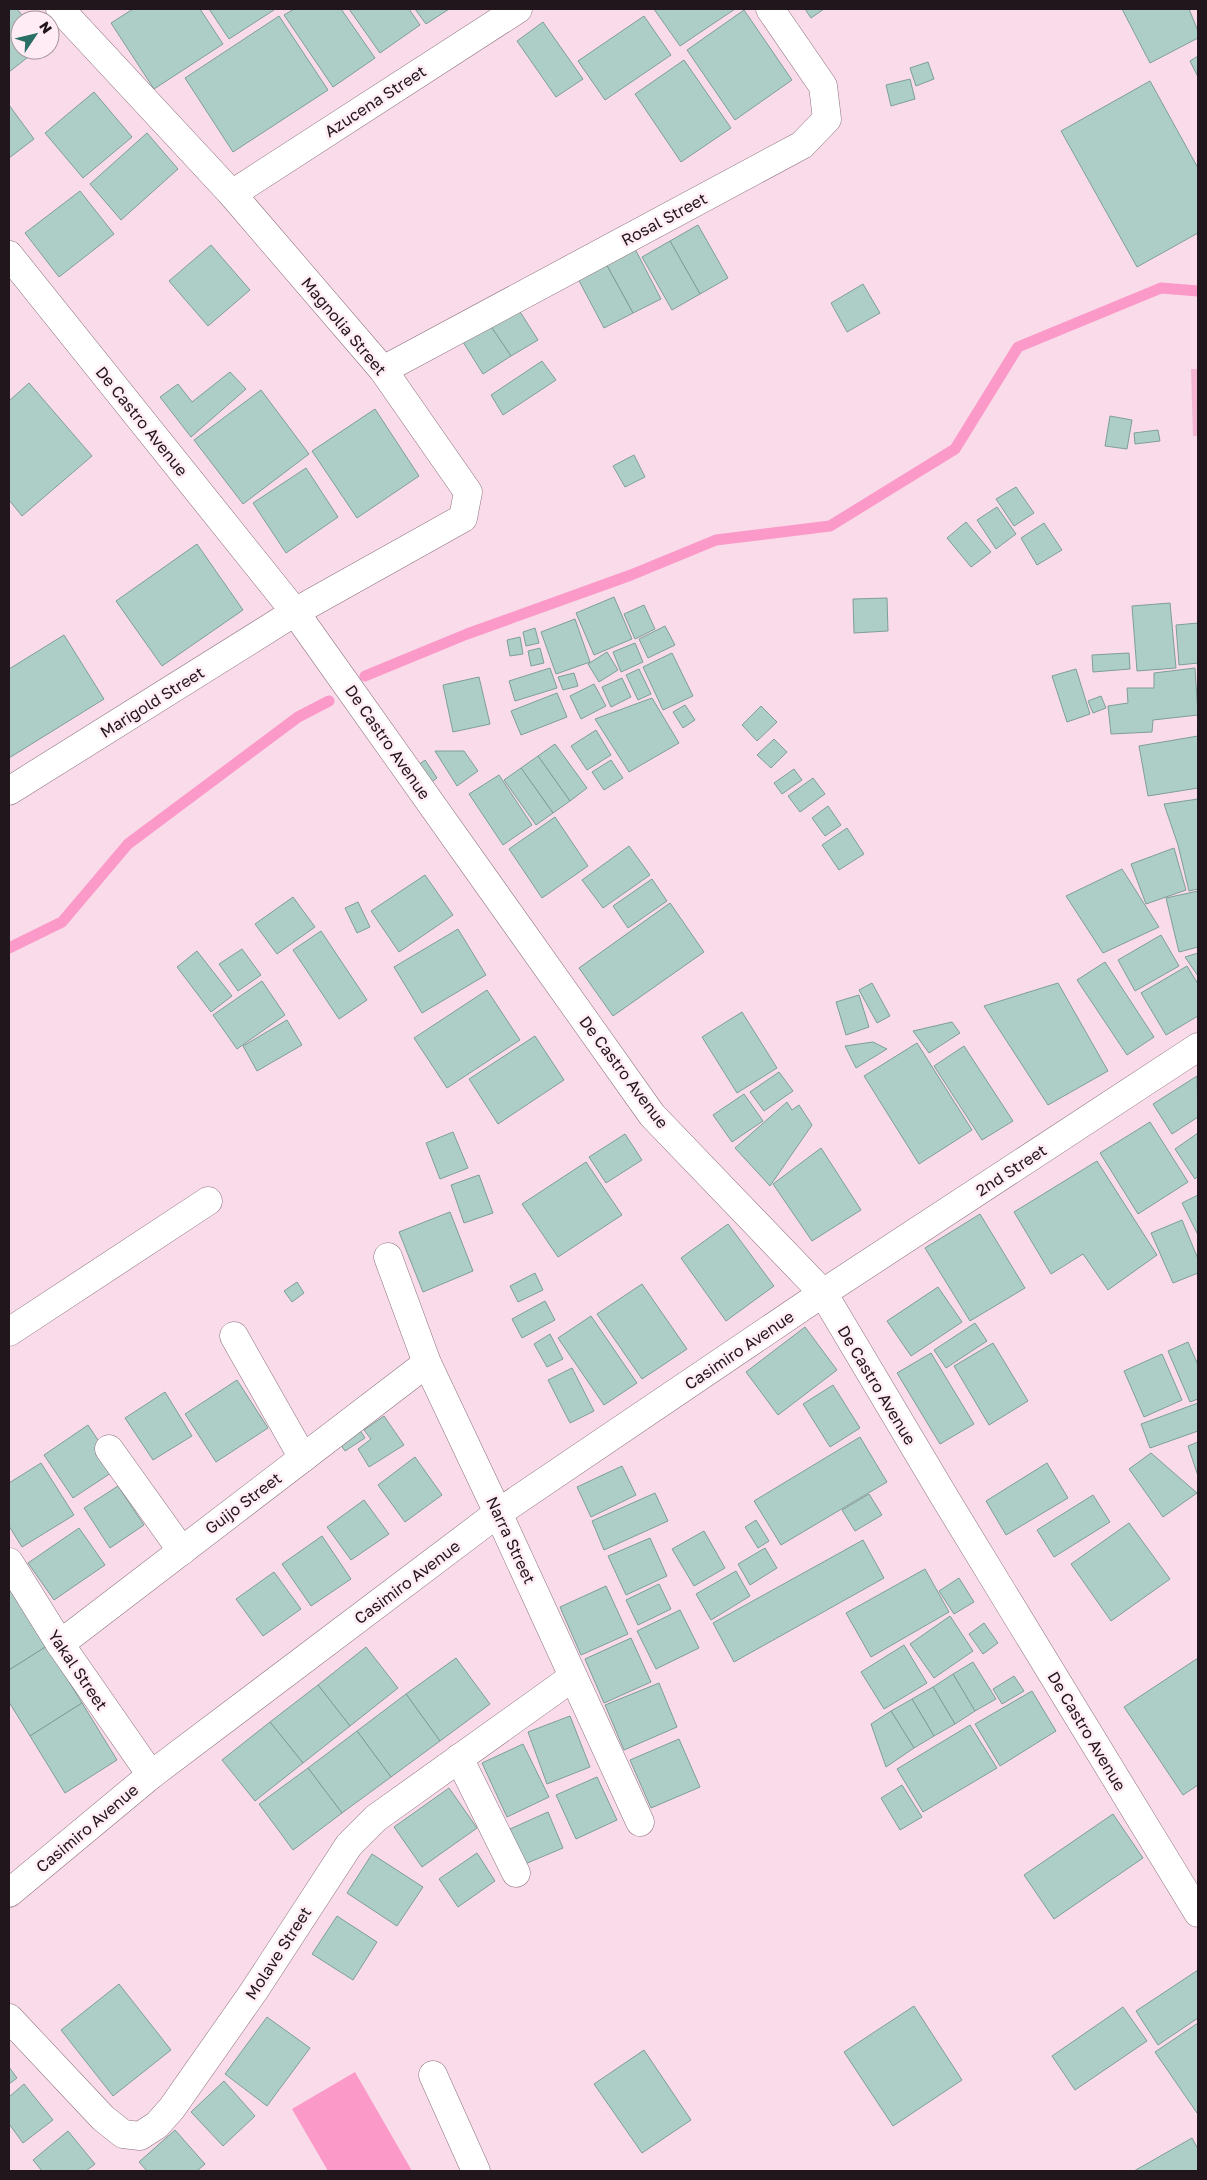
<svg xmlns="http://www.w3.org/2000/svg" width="1207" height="2180" viewBox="0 0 1207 2180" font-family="'Golos Text',sans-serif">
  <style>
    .green { fill: #f4b6d2 }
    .water { fill: #fb99c9 }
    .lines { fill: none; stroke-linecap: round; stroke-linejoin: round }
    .stream { stroke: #fb99c9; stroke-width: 11 }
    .building { fill: #accec7; stroke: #7e9f98 }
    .minor-casing { stroke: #8c717d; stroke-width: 29 }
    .minor { stroke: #fff; stroke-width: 28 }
    .labels { text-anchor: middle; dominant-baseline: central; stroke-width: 5; stroke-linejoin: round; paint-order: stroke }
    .street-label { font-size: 16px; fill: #21161b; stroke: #ffecf4 }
  </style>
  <rect width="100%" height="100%" fill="#fadbe9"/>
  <polygon class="green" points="1191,369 1198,369 1198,436 1193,436"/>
  <polygon class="water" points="355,2072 412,2171 328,2171 292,2109"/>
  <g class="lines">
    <g class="stream">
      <polyline points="365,676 467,634 631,575 716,540 830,526 955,449 1018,347 1161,288 1198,291"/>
      <polyline points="9,948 62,922 128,844 298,717 329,701"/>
    </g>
  </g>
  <g class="building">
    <polygon points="9,9 17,9 26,20 20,20 20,50 37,50 9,72"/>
    <polygon points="133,9 200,9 223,44 154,89 111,23"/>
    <polygon points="209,9 274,9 274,10 229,39"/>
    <polygon points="294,9 341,9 375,58 333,87 284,15"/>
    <polygon points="349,9 409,9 420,25 380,53"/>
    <polygon points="415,9 449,9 426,24"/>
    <polygon points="654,9 735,9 680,46"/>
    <polygon points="805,9 824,9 811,18"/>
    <polygon points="1122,9 1189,9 1198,31 1198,38 1150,63"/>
    <polygon points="744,10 792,80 735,120 687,50"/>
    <polygon points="279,16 328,90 233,152 185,78"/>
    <polygon points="644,16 671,55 605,100 578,61"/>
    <polygon points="543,22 583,79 556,97 517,41"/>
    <polygon points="1198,56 1198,77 1190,61"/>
    <polygon points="684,60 731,128 681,162 635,94"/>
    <polygon points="928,62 934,79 916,86 910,68"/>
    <polygon points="910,79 915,99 891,106 886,85"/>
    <polygon points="1150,81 1198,168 1198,233 1137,267 1061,131"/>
    <polygon points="94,92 132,137 83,178 45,133"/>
    <polygon points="9,105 34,139 9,158"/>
    <polygon points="147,133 178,169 121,220 90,184"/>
    <polygon points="80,191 114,234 59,277 25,233"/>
    <polygon points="698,225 728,278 700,294 670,241"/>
    <polygon points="670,241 700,294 672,310 642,257"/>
    <polygon points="211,245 250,290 208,326 169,281"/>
    <polygon points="634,247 661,299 633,313 605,262"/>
    <polygon points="605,262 633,313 604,328 577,277"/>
    <polygon points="863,284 880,313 847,332 831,303"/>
    <polygon points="517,307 538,340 511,356 490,325"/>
    <polygon points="490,325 511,356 483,374 463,342"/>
    <polygon points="542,361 556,380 503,415 491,395"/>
    <polygon points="230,372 246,389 191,437 160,397 178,384 192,402"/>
    <polygon points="29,383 92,456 22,516 9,500 9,401"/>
    <polygon points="261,390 309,454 243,504 194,440"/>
    <polygon points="375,409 419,476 357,518 312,451"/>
    <polygon points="1110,416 1132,420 1127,449 1105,446"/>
    <polygon points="1158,430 1160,441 1135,444 1134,433"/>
    <polygon points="634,455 645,477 625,487 613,466"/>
    <polygon points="306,468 338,517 286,553 253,503"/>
    <polygon points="1016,487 1034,513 1014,526 996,499"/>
    <polygon points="997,507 1016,534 996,549 977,520"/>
    <polygon points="966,522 991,552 971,567 947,538"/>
    <polygon points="1044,523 1062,550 1037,565 1021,538"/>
    <polygon points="197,544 243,610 162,666 116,601"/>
    <polygon points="614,597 632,639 594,655 576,613"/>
    <polygon points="887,598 888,631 854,633 853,599"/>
    <polygon points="1170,603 1176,668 1137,671 1132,606"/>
    <polygon points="644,605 655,629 635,639 624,614"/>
    <polygon points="575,619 590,662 556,674 541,632"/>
    <polygon points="1198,623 1198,663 1179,665 1176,625"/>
    <polygon points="665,626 675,645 648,658 639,639"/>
    <polygon points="535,628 539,643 526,646 523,632"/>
    <polygon points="64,635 104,699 9,758 9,669"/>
    <polygon points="520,637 523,654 510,656 507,640"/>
    <polygon points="635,643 643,662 621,672 613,652"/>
    <polygon points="540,648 544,663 531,666 528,651"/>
    <polygon points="607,652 618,670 599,682 588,664"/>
    <polygon points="672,653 693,696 663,710 643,667"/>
    <polygon points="1129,653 1130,669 1093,672 1092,655"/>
    <polygon points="550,668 557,688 515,701 509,681"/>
    <polygon points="1195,668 1198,715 1153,720 1152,732 1111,734 1108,706 1128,703 1127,688 1154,688 1154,673"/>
    <polygon points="639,669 651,694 638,700 626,675"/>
    <polygon points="1076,669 1090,714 1067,722 1052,676"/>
    <polygon points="574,673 578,686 563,690 558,677"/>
    <polygon points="479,677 490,724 453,732 443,685"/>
    <polygon points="622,678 631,697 611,707 602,687"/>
    <polygon points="594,684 606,706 581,719 570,696"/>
    <polygon points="557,693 567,717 521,735 511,711"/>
    <polygon points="1101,696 1106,708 1093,713 1088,701"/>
    <polygon points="652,698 679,743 629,772 595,719"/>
    <polygon points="685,705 695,720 683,728 673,712"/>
    <polygon points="761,706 777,722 757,741 742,725"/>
    <polygon points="596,730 611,755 587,770 571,746"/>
    <polygon points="1198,736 1198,788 1148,796 1139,746"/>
    <polygon points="774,739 787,752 771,768 757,755"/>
    <polygon points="555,744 587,788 570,801 538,756"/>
    <polygon points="435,751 464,751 478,771 457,786"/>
    <polygon points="538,756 570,801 553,813 521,768"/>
    <polygon points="425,760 437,778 429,784 417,766"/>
    <polygon points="611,760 623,778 604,790 592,772"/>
    <polygon points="521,768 553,813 536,825 504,780"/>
    <polygon points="794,769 802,780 782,794 774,783"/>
    <polygon points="499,775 532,825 503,845 469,794"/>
    <polygon points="813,778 825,794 800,812 788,796"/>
    <polygon points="1198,799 1198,889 1189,891 1178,845 1164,804"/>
    <polygon points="828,806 841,825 825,836 812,818"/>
    <polygon points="555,817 588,866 542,898 509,849"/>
    <polygon points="847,828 864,854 839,870 822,845"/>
    <polygon points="629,846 650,875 603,908 582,880"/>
    <polygon points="1174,848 1186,890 1146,904 1131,864"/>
    <polygon points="1122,869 1159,927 1103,953 1066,896"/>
    <polygon points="425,875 453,915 399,952 371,911"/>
    <polygon points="652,879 667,901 628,928 613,906"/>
    <polygon points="1198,891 1198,947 1179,952 1166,898"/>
    <polygon points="293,897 315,927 277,954 255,924"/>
    <polygon points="358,902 370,927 357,933 345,908"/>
    <polygon points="670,903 704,952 613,1016 579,968"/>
    <polygon points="458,929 486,975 422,1013 394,967"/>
    <polygon points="321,931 367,1000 339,1019 293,950"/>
    <polygon points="1161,935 1179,966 1135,991 1118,960"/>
    <polygon points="242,949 261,975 238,991 219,964"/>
    <polygon points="197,951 232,996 211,1012 177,967"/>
    <polygon points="1198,953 1198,976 1185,957"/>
    <polygon points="1105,962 1154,1037 1127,1055 1077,980"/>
    <polygon points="1187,966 1198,984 1198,1016 1166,1035 1141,993"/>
    <polygon points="262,981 285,1015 237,1049 213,1015"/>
    <polygon points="872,983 890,1016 877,1023 859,990"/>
    <polygon points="1058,983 1108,1071 1048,1105 984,1006"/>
    <polygon points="487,990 520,1040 447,1088 414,1038"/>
    <polygon points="859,995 869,1027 846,1035 836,1002"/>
    <polygon points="742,1012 777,1068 737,1093 702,1037"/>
    <polygon points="287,1020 302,1045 257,1071 243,1046"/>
    <polygon points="952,1022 960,1033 929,1053 913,1031"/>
    <polygon points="535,1036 564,1080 498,1124 469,1079"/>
    <polygon points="873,1042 887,1049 856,1068 845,1046"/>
    <polygon points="917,1043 972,1130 919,1164 864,1076"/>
    <polygon points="964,1046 1013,1121 982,1140 934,1066"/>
    <polygon points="779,1072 793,1091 764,1111 750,1092"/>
    <polygon points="1197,1076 1198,1117 1172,1134 1153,1104"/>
    <polygon points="744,1094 763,1121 732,1142 713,1115"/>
    <polygon points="787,1102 792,1110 799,1105 812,1125 770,1186 735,1148"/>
    <polygon points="1150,1122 1188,1182 1138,1214 1100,1153"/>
    <polygon points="453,1132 468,1168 440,1179 426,1143"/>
    <polygon points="1198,1133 1198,1176 1195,1179 1175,1149"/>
    <polygon points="625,1134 642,1160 606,1183 589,1157"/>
    <polygon points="821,1148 861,1210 812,1241 773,1184"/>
    <polygon points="1097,1161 1157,1255 1108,1290 1083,1254 1051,1274 1014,1212"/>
    <polygon points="586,1162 622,1215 558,1257 522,1204"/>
    <polygon points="479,1175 493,1213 464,1223 451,1185"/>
    <polygon points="1198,1195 1198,1235 1182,1203"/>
    <polygon points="450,1212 473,1271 423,1292 399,1232"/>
    <polygon points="980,1214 1025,1288 970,1321 925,1248"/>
    <polygon points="1182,1220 1198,1259 1198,1273 1173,1283 1151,1233"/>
    <polygon points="728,1224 774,1286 726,1321 681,1258"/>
    <polygon points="535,1273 543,1290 518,1302 510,1286"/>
    <polygon points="297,1282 304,1293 292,1302 284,1291"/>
    <polygon points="642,1284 687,1349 642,1379 597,1314"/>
    <polygon points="938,1287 962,1322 911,1356 887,1321"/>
    <polygon points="545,1301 555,1320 522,1338 512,1319"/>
    <polygon points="591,1316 637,1383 604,1405 558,1338"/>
    <polygon points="975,1323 987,1341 946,1368 934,1350"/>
    <polygon points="805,1327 837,1370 778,1415 746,1372"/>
    <polygon points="550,1334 563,1359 547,1367 534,1344"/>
    <polygon points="1188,1342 1198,1365 1198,1399 1190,1402 1168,1351"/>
    <polygon points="993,1343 1028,1401 989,1425 954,1366"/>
    <polygon points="931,1353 974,1424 940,1444 897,1373"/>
    <polygon points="1162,1354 1182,1400 1144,1417 1124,1371"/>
    <polygon points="572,1368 594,1411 570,1423 548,1380"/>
    <polygon points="237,1380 268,1428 216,1462 185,1414"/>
    <polygon points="833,1385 860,1428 830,1447 803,1404"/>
    <polygon points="165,1392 192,1436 153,1460 125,1418"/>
    <polygon points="1198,1403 1198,1431 1150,1448 1141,1424"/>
    <polygon points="384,1416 404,1445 369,1467 358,1449 371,1439 364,1430"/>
    <polygon points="354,1421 365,1438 345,1451 334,1435"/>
    <polygon points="88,1425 117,1469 73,1498 44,1455"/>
    <polygon points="860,1437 887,1482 781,1545 754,1501"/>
    <polygon points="1198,1442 1198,1476 1188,1446"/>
    <polygon points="1151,1453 1197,1493 1163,1517 1129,1469"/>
    <polygon points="415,1457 442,1495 405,1522 378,1485"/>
    <polygon points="41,1463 74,1515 22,1547 9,1526 9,1483"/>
    <polygon points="1047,1463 1068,1498 1006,1535 986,1501"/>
    <polygon points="622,1466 636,1495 591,1517 577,1487"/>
    <polygon points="118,1486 144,1525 110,1548 84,1508"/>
    <polygon points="655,1493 668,1521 604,1550 592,1521"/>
    <polygon points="869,1494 882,1515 855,1531 842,1510"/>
    <polygon points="1093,1495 1110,1522 1054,1557 1037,1530"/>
    <polygon points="364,1500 389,1534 351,1560 327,1527"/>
    <polygon points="756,1520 769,1541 758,1548 745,1527"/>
    <polygon points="1129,1523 1170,1579 1111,1621 1071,1564"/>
    <polygon points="79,1528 105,1565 54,1600 28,1563"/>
    <polygon points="704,1531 725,1568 694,1586 672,1549"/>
    <polygon points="322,1536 351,1579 311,1606 282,1564"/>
    <polygon points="650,1538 667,1576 626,1595 608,1556"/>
    <polygon points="863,1540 884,1578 734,1662 713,1623"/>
    <polygon points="765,1548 777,1568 750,1585 738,1564"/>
    <polygon points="925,1569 949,1612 871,1657 846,1613"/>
    <polygon points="736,1571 750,1596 711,1620 696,1594"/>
    <polygon points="274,1572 301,1609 263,1636 236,1599"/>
    <polygon points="959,1578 974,1602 954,1614 939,1591"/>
    <polygon points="659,1584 671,1609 638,1625 626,1600"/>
    <polygon points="606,1586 628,1634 581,1655 560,1607"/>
    <polygon points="11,1589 47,1646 9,1670 9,1591"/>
    <polygon points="680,1610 699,1648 656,1669 637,1631"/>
    <polygon points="950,1616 973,1651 934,1678 910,1644"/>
    <polygon points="984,1623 998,1643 983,1654 969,1634"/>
    <polygon points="631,1638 651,1682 604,1703 585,1659"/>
    <polygon points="904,1645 927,1683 884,1709 861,1672"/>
    <polygon points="47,1646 82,1703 30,1736 9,1702 9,1670"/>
    <polygon points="366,1647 398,1688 350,1726 318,1685"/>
    <polygon points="456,1658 490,1704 440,1741 406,1694"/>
    <polygon points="1198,1658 1198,1785 1183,1795 1124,1707"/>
    <polygon points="973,1662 996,1699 975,1711 953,1674"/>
    <polygon points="953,1674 975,1711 955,1724 933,1687"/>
    <polygon points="1014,1676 1024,1691 1002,1704 993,1689"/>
    <polygon points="659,1683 677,1727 624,1750 605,1705"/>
    <polygon points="318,1685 350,1726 303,1763 270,1722"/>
    <polygon points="933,1687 955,1724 934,1736 912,1699"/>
    <polygon points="1032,1691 1056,1731 1000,1766 975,1724"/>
    <polygon points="406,1694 440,1741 391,1777 357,1731"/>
    <polygon points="912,1699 934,1736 914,1748 891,1711"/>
    <polygon points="82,1703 117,1760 65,1793 30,1736"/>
    <polygon points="891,1711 914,1748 886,1767 871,1724"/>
    <polygon points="570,1716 590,1767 547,1784 528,1732"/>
    <polygon points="270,1722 303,1763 255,1801 222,1760"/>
    <polygon points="970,1725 997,1768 923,1812 897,1769"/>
    <polygon points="357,1731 391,1777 342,1813 308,1768"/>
    <polygon points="679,1739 700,1787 651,1808 630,1760"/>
    <polygon points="523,1744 549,1797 507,1817 482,1763"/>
    <polygon points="308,1768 342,1813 293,1850 259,1804"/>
    <polygon points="597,1777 617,1820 576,1839 556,1795"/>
    <polygon points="902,1785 922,1817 900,1830 881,1798"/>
    <polygon points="449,1788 477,1828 422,1867 394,1827"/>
    <polygon points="548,1812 563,1848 525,1864 510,1829"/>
    <polygon points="1113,1814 1143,1858 1054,1919 1024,1875"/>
    <polygon points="477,1853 495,1881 458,1907 439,1879"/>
    <polygon points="372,1854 423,1887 397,1926 347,1893"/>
    <polygon points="337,1916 377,1942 353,1980 312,1954"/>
    <polygon points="1198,1970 1198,2018 1158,2045 1136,2011"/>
    <polygon points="119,1984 171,2050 113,2096 61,2030"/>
    <polygon points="914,2006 962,2080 893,2126 844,2052"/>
    <polygon points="1123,2007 1147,2041 1075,2090 1052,2056"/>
    <polygon points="267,2017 310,2048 267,2106 225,2074"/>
    <polygon points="1198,2023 1198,2112 1197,2113 1155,2052"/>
    <polygon points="644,2050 691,2120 642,2153 594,2084"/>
    <polygon points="9,2067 17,2078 9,2084"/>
    <polygon points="224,2081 255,2116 223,2146 191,2112"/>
    <polygon points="24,2084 53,2120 23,2143 9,2124 9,2097"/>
    <polygon points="175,2130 205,2164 197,2171 147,2171 139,2162"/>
    <polygon points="68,2131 95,2164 86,2171 42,2171 33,2160"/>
    <polygon points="1192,2138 1198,2149 1198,2171 1134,2171"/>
  </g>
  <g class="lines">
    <g class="minor-casing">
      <g id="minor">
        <polyline points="232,194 518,9"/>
        <polyline points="9,255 295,612 652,1115 823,1293 945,1498 1198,1913"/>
        <polyline points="383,370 802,145 827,119 823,86 770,9"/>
        <polyline points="9,791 295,612 463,518 468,492 383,370 232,194 60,9"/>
        <polyline points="388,1257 427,1363 498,1513 640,1822"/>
        <polyline points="9,1332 208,1201"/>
        <polyline points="234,1336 303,1458"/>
        <polyline points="109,1449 182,1551"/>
        <polyline points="9,1562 60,1644 151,1775"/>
        <polyline points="60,1644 427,1363"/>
        <polyline points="459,1758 516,1873"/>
        <polyline points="9,1893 151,1775 498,1513 823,1293 1198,1047"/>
        <polyline points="9,2018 103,2118 123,2134 140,2136 157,2125 172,2108 254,1991 349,1845 376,1818 573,1677"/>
        <polyline points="433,2075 476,2171"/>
      </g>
    </g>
    <use href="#minor" class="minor"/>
  </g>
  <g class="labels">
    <g class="street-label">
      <text transform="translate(375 101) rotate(-33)">Azucena Street</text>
      <text transform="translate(664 219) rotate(-28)">Rosal Street</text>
      <text transform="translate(344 326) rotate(50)">Magnolia Street</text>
      <text transform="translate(142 421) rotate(51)">De Castro Avenue</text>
      <text transform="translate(152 702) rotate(-32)">Marigold Street</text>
      <text transform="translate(388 742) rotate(55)">De Castro Avenue</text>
      <text transform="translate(624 1072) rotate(53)">De Castro Avenue</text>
      <text transform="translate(1011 1170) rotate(-33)">2nd Street</text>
      <text transform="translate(739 1350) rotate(-34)">Casimiro Avenue</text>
      <text transform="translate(877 1385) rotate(59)">De Castro Avenue</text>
      <text transform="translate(243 1503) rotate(-37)">Guijo Street</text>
      <text transform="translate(511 1540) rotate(65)">Narra Street</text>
      <text transform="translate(407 1582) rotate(-37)">Casimiro Avenue</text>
      <text transform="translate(78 1670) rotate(56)">Yakal Street</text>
      <text transform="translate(1087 1731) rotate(59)">De Castro Avenue</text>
      <text transform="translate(87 1828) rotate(-40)">Casimiro Avenue</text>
      <text transform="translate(278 1953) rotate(-57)">Molave Street</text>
    </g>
  </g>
  <rect width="1207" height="2180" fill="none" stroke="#21161b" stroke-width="20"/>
  <g transform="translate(35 35) rotate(55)"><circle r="24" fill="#ffecf4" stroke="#a6969d"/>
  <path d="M0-4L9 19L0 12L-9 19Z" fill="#296f65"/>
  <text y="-8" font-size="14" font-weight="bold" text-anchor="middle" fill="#21161b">N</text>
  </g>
</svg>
